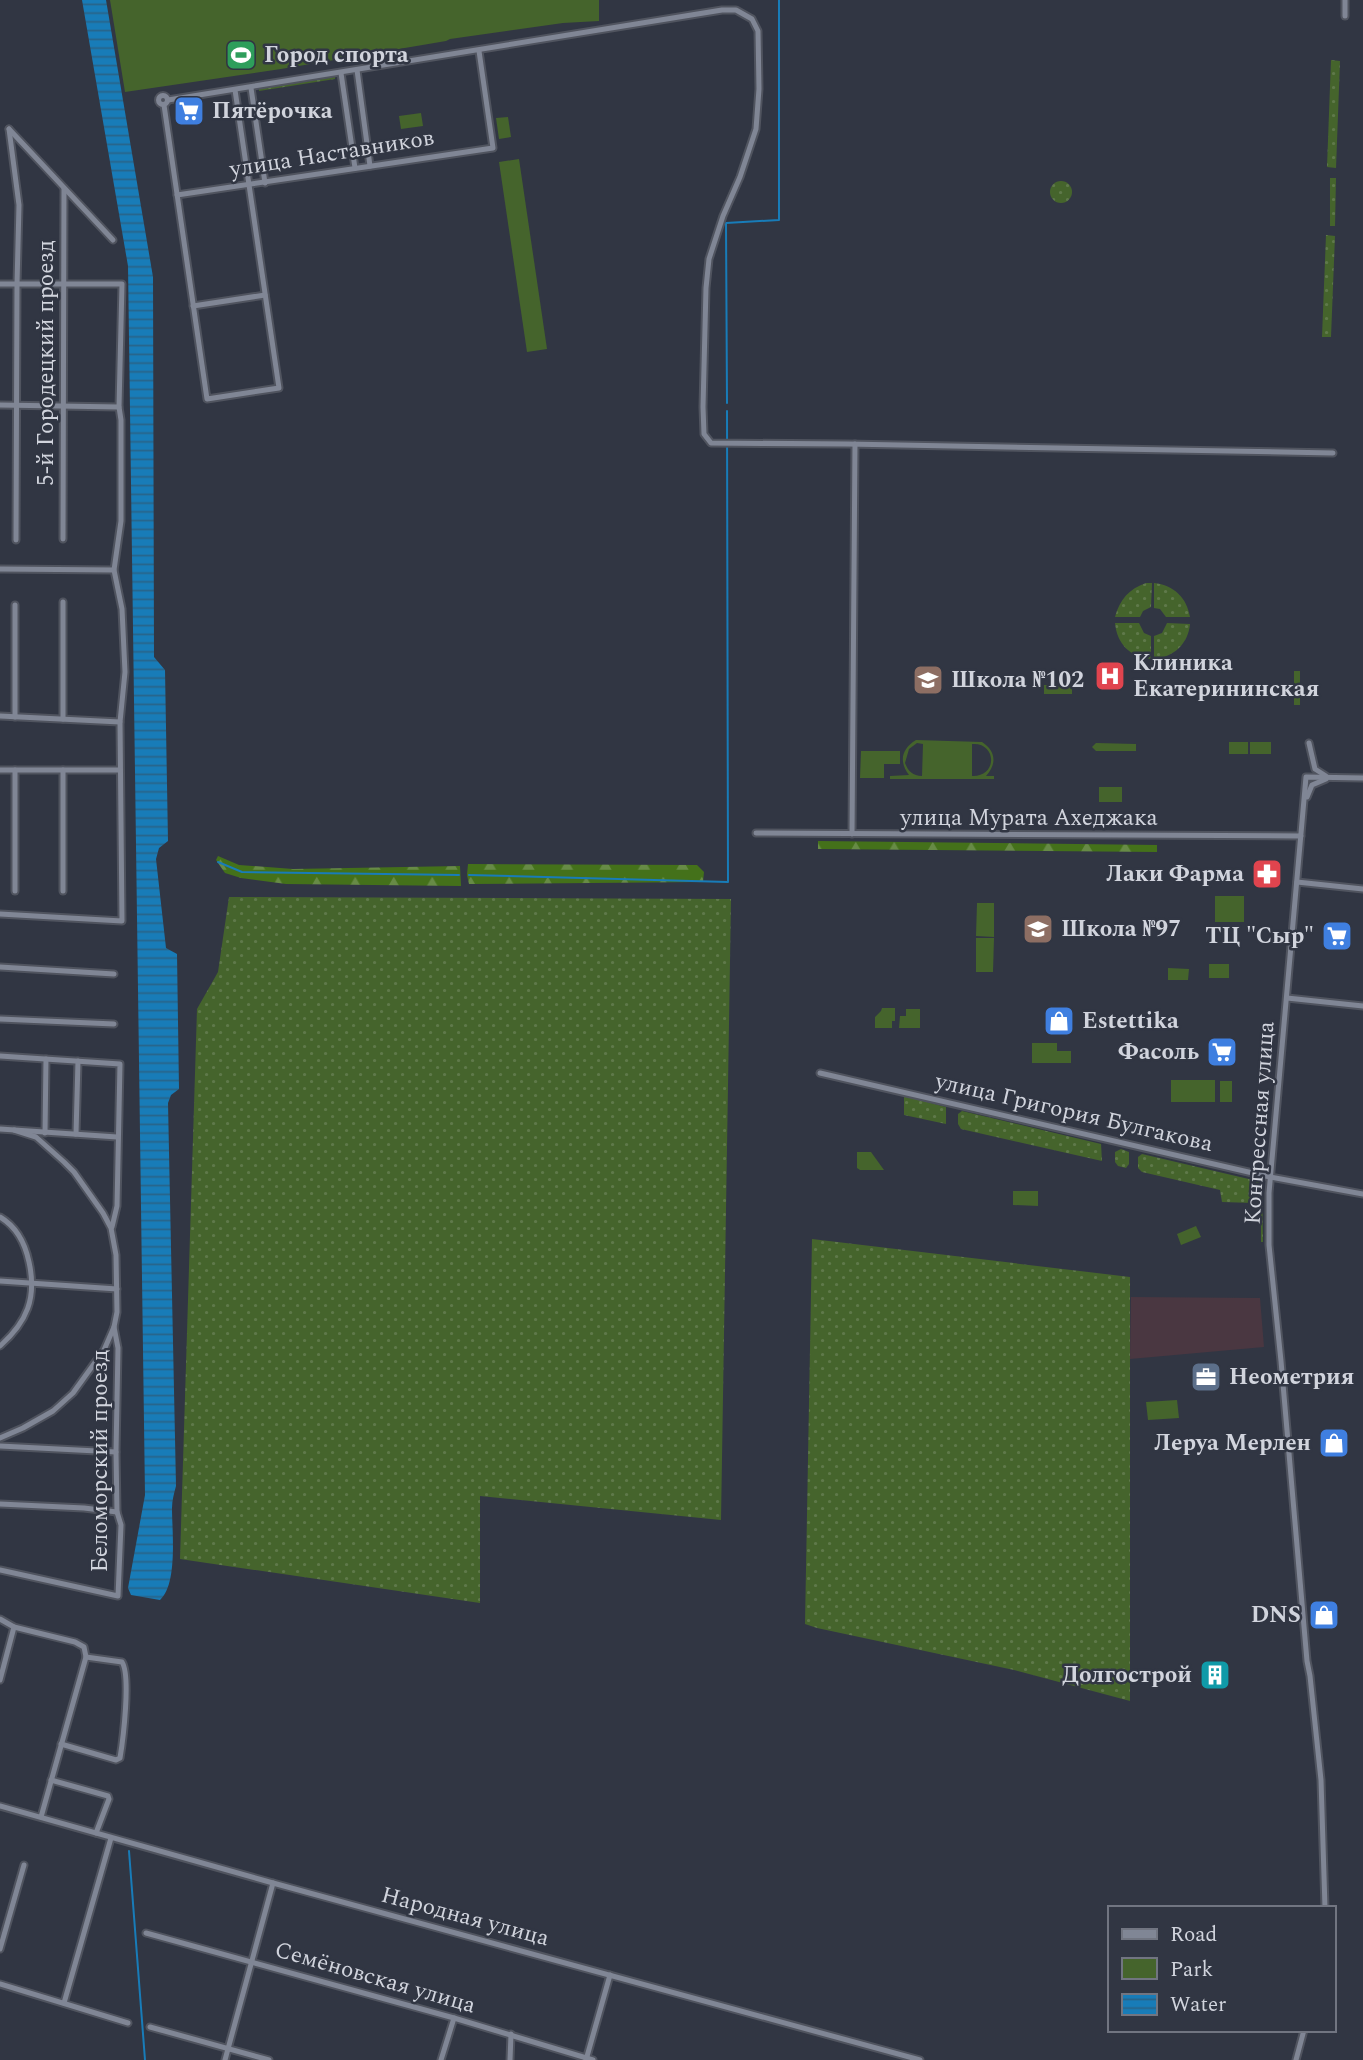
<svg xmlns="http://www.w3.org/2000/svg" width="1363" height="2060" viewBox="0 0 1363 2060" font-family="Spectral,serif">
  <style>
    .industrial { fill: #4a3741 }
    .grass { fill: url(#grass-dots) }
    .forest { fill: url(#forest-firs) }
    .park { fill: #45642c; fill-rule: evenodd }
    .water { fill: url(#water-rules) }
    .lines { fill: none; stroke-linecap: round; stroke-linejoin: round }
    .stream { stroke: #187cb8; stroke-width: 2 }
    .street-casing { stroke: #50545f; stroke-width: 9 }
    .street { stroke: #808695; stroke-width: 5 }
    .labels { text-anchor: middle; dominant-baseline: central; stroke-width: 5; stroke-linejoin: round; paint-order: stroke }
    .poi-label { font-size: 23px; font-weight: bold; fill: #d1d4dd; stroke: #313643; text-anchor: start }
    .street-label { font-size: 23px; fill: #d1d4dd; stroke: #313643 }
  </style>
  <defs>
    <pattern id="grass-dots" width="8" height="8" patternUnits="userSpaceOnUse" patternTransform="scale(1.75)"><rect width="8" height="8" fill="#45642c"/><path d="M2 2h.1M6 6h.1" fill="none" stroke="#5f794a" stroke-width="1.8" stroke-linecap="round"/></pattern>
    <pattern id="forest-firs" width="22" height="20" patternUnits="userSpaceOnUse" patternTransform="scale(1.75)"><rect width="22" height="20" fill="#44711a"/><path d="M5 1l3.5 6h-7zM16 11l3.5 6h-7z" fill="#678b46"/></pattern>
    <pattern id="water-rules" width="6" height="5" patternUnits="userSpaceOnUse" patternTransform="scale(1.75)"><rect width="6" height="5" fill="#187cb8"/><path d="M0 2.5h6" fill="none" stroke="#286489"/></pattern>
  </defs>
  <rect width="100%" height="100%" fill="#313643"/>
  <polygon class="industrial" points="1131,1297 1260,1298 1264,1347 1130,1359"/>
  <g class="grass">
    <polygon points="1331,60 1340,61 1336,168 1327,167"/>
    <polygon points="335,77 335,79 259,91 259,89"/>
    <polygon points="1330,178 1336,178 1335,226 1330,226"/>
    <circle cx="1061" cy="192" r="11"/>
    <polygon points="1326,235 1335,236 1331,337 1322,337"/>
    <path d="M 1146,583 L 1152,583 L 1151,607 L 1143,611 L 1140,617 L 1115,617 C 1120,599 1129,589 1146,583 Z"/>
    <path d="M 1154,583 C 1174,585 1187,598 1190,617 L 1166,617 L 1160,609 L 1154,608 Z"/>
    <path d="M 1115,623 L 1139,623 L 1144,633 L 1151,636 L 1151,659 C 1130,657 1117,644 1115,623 Z"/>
    <path d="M 1167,623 L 1190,624 C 1188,644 1174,657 1154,659 L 1154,636 L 1162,633 Z"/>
    <polygon points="229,897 731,899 721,1520 480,1496 480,1603 180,1559 197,1009 218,972"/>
    <polygon points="904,1096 946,1107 946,1124 904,1115"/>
    <polygon points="962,1111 1101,1144 1102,1161 961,1129 958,1124 958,1114"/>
    <polygon points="1121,1149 1129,1152 1129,1164 1126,1168 1118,1166 1115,1162 1115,1152"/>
    <polygon points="1142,1154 1253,1180 1253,1203 1222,1202 1220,1190 1142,1172 1138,1168 1138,1157"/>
    <polygon points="1256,1181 1262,1184 1263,1242 1261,1242 1261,1204 1256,1198"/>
    <polygon points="812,1239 1130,1277 1130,1701 1014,1670 817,1628 805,1624"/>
  </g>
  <g class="forest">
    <polygon points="818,841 1157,845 1157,852 818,849"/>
    <polygon points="218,856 239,865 293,869 460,866 461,886 286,884 241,878 225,873 216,860"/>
    <polygon points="468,864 697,865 704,872 703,882 469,884 467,875"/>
  </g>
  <g class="park">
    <polygon points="110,0 599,0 599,21 563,23 450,39 446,41 281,69 125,92"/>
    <polygon points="421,113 423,126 401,129 399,116"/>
    <polygon points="508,117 511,137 499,139 496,118"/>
    <polygon points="519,159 547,349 527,352 499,162"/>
    <rect x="1294" y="671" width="6" height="34"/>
    <rect x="1044" y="685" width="28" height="9"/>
    <path d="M 916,740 L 982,742 C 996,751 997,764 986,776 L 994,776 L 994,779 L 890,779 L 890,776 L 909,775 C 899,762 901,749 916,740 ZM 917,743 L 923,744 L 922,776 C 913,776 908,771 905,763 L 909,749 ZM 972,744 C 997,742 998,777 972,776 Z"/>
    <rect x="1229" y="742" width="19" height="12"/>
    <rect x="1250" y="742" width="21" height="12"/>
    <polygon points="1096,743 1136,744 1136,751 1096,751 1092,747"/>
    <polygon points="861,751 900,751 900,764 884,764 884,778 860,778"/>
    <rect x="1099" y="787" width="23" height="15"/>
    <rect x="1215" y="896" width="29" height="26"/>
    <polygon points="977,903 994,903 994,937 976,936"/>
    <polygon points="976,938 994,938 993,972 976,972"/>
    <rect x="1209" y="964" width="20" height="14"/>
    <polygon points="1168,968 1189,969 1188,980 1168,980"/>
    <polygon points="882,1008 895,1008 895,1021 892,1021 892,1028 875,1028 875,1017 881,1011"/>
    <polygon points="906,1009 920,1009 920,1028 899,1028 900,1016 906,1016"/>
    <polygon points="1032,1043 1057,1043 1057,1051 1071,1051 1071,1063 1032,1063"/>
    <rect x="1171" y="1080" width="44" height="22"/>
    <rect x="1220" y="1081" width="12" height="21"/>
    <polygon points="857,1152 871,1152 884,1170 860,1170 857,1168"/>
    <polygon points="1013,1191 1038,1191 1038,1206 1013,1205"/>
    <polygon points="1196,1226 1201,1237 1181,1245 1177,1234"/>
    <polygon points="1177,1400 1179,1418 1148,1420 1146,1402"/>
  </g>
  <path class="water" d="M 82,0 L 106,0 L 153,277 L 154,657 L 165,670 L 168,841 L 159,848 L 156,859 L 166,948 L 177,954 L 179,1089 L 171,1095 L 168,1103 L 176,1486 C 174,1493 172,1501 172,1508 C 172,1531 178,1584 160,1600 L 131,1595 L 128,1588 L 145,1495 L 128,266 Z"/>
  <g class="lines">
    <g class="stream">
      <polyline points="727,403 726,223 779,220 779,0"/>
      <polyline points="218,862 242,872 459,875"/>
      <polyline points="469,875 728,882 727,411"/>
      <polyline points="129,1851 145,2060"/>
    </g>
    <g class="street-casing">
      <g id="street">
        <polyline points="1345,16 1345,0"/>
        <polyline points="357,70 370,166"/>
        <polyline points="341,73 355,168"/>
        <polyline points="251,88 265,183"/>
        <circle cx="163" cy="100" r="4.5"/>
        <polyline points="168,100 722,10 736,10 752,19 758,31 759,89 756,129 740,177 723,216 709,259 706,288 703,407 704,434 711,443 847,444 1333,453"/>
        <polyline points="164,105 207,399 279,388 235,90"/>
        <polyline points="9,129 19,205 17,284 16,540"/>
        <polyline points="9,129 113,240"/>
        <polyline points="177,195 493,148 479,51"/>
        <polyline points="0,284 122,284 119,407 121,420 121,521 114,570 122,609 125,672 120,722 122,921 0,914"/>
        <polyline points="193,306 265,295"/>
        <polyline points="0,405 119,407"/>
        <polyline points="63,539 64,188"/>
        <polyline points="0,569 114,570"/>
        <polyline points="63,602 63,719"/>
        <polyline points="0,716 120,722"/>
        <polyline points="15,717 15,605"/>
        <polyline points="1309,743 1315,769 1326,776"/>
        <polyline points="0,770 120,770"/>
        <polyline points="1307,797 1312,785 1326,779"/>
        <polyline points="756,833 1301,836"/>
        <polyline points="852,834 855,444"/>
        <polyline points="1297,882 1363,889"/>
        <polyline points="15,891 15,770"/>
        <polyline points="63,891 63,770"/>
        <polyline points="0,967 114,974"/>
        <polyline points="1287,998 1363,1006"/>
        <polyline points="0,1019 114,1024"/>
        <polyline points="0,1056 120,1064 117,1206 112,1227"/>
        <polyline points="820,1073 1270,1177 1363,1194"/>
        <polyline points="0,1129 117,1137"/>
        <polyline points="45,1133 46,1059"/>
        <polyline points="76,1134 78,1061"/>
        <path d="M 0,1217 C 17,1227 25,1243 29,1262 C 37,1298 27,1322 0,1346"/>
        <polyline points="0,1281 117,1289"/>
        <polyline points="0,1438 23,1428 53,1411 73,1393 104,1350 114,1327 117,1312 116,1255 111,1228 103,1213 74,1172 64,1162 36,1137 14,1130"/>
        <polyline points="0,1446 116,1452"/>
        <polyline points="0,1504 84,1508 117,1512"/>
        <polyline points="0,1570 118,1596 121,1525 117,1512 116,1452 118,1348 114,1327"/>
        <path d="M 0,1619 L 14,1627 L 75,1642 L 84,1647 L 86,1657 L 122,1662 C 131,1676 123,1740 120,1758 L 116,1760 L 61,1744"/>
        <polyline points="0,1680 14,1627"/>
        <polyline points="51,1780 108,1796 109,1799 96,1833"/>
        <polyline points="0,1806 273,1883 920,2060"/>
        <polyline points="41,1817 86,1657"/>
        <polyline points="1325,1908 1321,1780 1310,1676 1307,1661 1281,1361 1269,1245 1269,1193 1306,777 1363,778"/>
        <polyline points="146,1933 454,2018 593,2060"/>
        <polyline points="0,1949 24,1865"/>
        <polyline points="0,1984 128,2023"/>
        <polyline points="64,2003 111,1838"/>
        <polyline points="150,2027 269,2060"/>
        <polyline points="225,2060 273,1883"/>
        <polyline points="441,2060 454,2018"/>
        <polyline points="510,2060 511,2034"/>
        <polyline points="586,2060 610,1975"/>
        <polyline points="1296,2060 1304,2030"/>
      </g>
    </g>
    <use href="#street" class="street"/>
  </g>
  <defs>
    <g id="stadium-square" transform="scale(1.575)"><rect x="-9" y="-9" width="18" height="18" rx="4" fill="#2e9e5b" stroke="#313643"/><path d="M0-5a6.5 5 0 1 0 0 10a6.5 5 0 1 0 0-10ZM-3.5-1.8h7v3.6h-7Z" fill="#fff"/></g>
    <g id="supermarket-square" transform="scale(1.575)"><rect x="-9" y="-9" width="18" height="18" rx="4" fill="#3f7fe0" stroke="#313643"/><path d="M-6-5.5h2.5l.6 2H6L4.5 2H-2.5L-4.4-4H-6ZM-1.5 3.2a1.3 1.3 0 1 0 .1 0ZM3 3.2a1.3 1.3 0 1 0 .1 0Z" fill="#fff"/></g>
    <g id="hospital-square" transform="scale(1.575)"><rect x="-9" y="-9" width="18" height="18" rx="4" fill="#e0444e" stroke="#313643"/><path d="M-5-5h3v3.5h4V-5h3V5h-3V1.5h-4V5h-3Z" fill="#fff"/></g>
    <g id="school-square" transform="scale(1.575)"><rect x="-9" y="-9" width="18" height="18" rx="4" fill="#8d6e63" stroke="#313643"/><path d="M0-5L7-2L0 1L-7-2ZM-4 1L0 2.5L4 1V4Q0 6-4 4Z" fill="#fff"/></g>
    <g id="pharmacy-square" transform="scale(1.575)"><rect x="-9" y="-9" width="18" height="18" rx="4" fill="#e0444e" stroke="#313643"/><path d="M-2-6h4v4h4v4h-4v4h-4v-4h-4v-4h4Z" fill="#fff"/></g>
    <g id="shop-square" transform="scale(1.575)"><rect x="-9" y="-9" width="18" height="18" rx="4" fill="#3f7fe0" stroke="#313643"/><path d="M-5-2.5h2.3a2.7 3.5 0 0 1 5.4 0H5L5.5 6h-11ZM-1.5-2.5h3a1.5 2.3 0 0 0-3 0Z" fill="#fff"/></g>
    <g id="office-square" transform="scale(1.575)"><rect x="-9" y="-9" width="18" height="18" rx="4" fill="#5c6f8a" stroke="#313643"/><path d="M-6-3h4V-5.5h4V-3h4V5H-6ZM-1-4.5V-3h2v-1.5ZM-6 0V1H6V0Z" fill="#fff"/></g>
    <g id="building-square" transform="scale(1.575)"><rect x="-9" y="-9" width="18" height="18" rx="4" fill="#0f9aa8" stroke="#313643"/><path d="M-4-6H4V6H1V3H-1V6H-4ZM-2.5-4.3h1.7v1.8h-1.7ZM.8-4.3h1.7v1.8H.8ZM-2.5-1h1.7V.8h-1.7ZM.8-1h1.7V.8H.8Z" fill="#fff"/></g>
  </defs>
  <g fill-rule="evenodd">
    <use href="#stadium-square" x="241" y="55"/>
    <use href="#supermarket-square" x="189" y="111"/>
    <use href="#hospital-square" x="1110" y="676"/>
    <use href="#school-square" x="928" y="680"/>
    <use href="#pharmacy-square" x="1267" y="874"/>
    <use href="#school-square" x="1038" y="929"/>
    <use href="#supermarket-square" x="1337" y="936"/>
    <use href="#shop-square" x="1059" y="1021"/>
    <use href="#supermarket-square" x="1222" y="1052"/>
    <use href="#office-square" x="1206" y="1377"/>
    <use href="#shop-square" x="1334" y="1443"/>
    <use href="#shop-square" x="1324" y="1615"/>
    <use href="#building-square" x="1215" y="1675"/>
  </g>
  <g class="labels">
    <g class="poi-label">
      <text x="264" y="55">Город спорта</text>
      <text x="212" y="111">Пятёрочка</text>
      <text x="1133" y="663">Клиника<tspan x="1133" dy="26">Екатерининская</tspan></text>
      <text x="951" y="680">Школа №102</text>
      <text x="1244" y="874" text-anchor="end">Лаки Фарма</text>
      <text x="1061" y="929">Школа №97</text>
      <text x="1314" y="936" text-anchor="end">ТЦ "Сыр"</text>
      <text x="1082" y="1021">Estettika</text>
      <text x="1199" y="1052" text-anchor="end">Фасоль</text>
      <text x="1229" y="1377">Неометрия</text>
      <text x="1311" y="1443" text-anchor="end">Леруа Мерлен</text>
      <text x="1301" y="1615" text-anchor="end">DNS</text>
      <text x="1192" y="1675" text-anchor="end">Долгострой</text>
    </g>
    <g class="street-label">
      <text transform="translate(332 154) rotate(-9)">улица Наставников</text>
      <text transform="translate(46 363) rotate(-90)">5-й Городецкий проезд</text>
      <text x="1029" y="818">улица Мурата Ахеджака</text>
      <text transform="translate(1074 1113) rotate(13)">улица Григория Булгакова</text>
      <text transform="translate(1260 1123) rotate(-86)">Конгрессная улица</text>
      <text transform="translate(100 1461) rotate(-90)">Беломорский проезд</text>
      <text transform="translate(465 1917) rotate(15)">Народная улица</text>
      <text transform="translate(375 1978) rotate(16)">Семёновская улица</text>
    </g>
  </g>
  <rect x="1108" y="1906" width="228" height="126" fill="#313643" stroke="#717581" stroke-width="2"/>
  <rect x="1122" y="1929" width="35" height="10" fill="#808695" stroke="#717581" stroke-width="2"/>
  <text x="1170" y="1941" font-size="21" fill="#d1d4dd">Road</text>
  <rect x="1122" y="1958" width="35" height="21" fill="#45642c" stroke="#717581" stroke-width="2"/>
  <text x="1170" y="1976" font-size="21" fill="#d1d4dd">Park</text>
  <rect x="1122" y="1994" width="35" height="21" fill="url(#water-rules)" stroke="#717581" stroke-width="2"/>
  <text x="1170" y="2011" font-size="21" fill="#d1d4dd">Water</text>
</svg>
